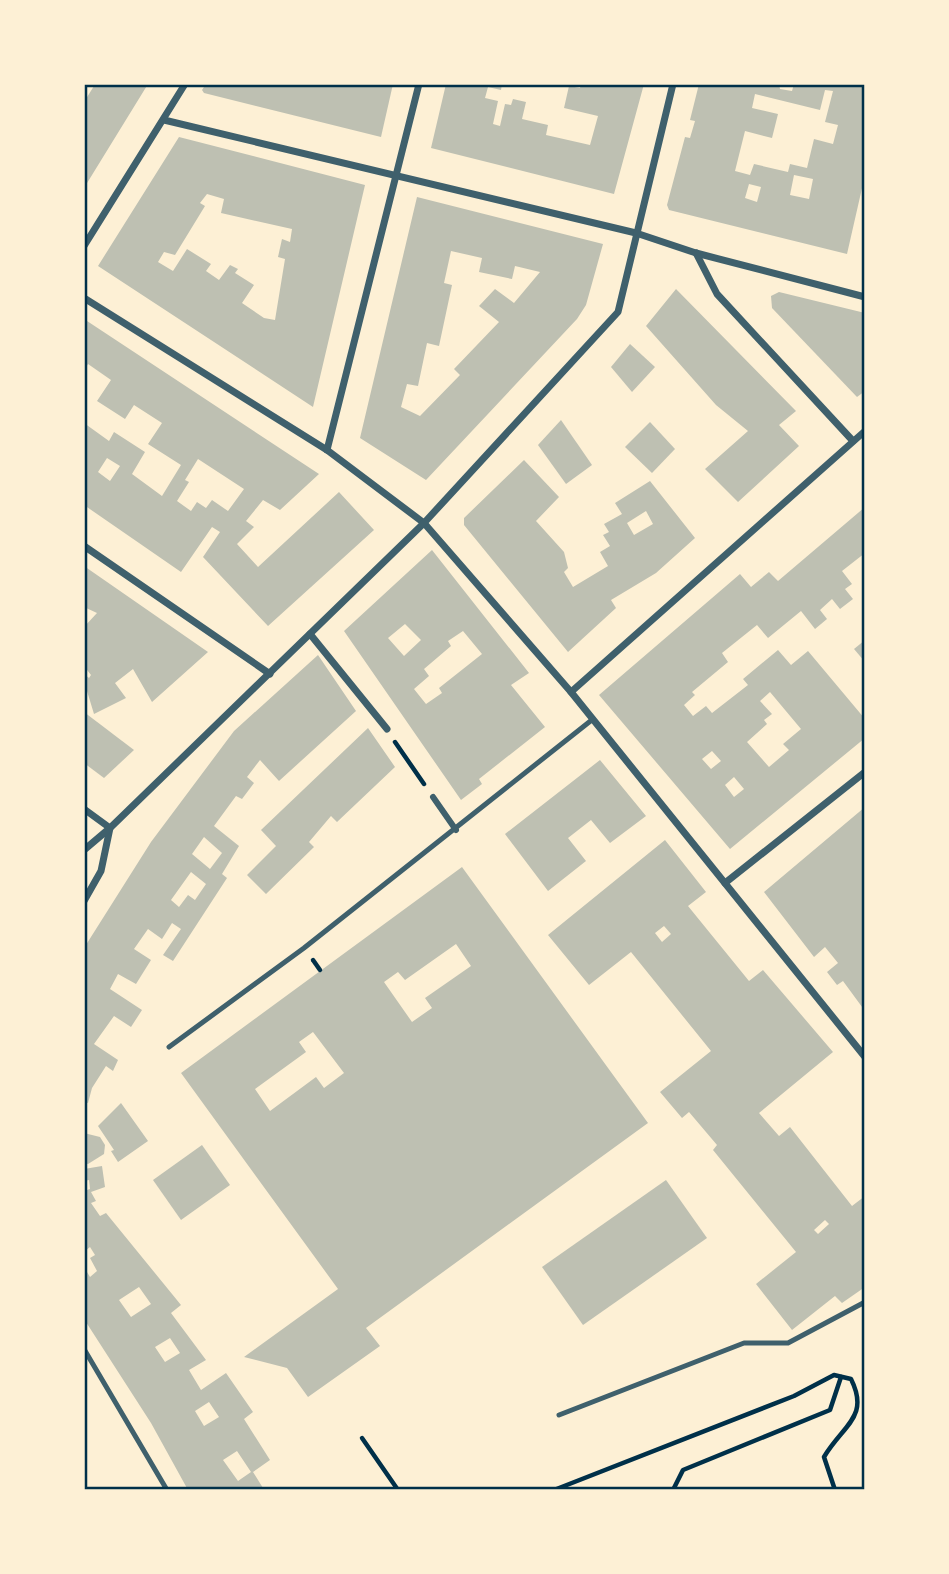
<svg xmlns="http://www.w3.org/2000/svg" width="949" height="1574" viewBox="0 0 949 1574" font-family="'Fira Sans Condensed',sans-serif">
  <style>
    .building { fill: #bec0b2; fill-rule: evenodd }
    .lines { fill: none; stroke-linecap: round; stroke-linejoin: round }
    .path { stroke: #003049; stroke-width: 4.5 }
    .service { stroke: #3f606c; stroke-width: 5 }
    .pedestrian { stroke: #3f606c; stroke-width: 6 }
    .minor { stroke: #3f606c; stroke-width: 7 }
    .neatline { fill: none; stroke: #003049; stroke-width: 2.5 }
  </style>
  <rect width="100%" height="100%" fill="#fdf0d5"/>
  <g class="building">
    <polygon points="89,84 148,84 84,188 84,102 94,86"/>
    <polygon points="206,84 393,84 381,137 204,93 202,90"/>
    <polygon points="446,84 502,84 501,90 488,87 485,98 498,101 493,124 500,126 505,104 511,105 513,99 526,102 522,119 548,125 546,135 590,145 598,116 564,108 569,86 580,88 581,84 644,84 614,194 431,148"/>
    <path d="M 699,84 L 779,84 L 780,89 L 792,91 L 794,84 L 865,84 L 865,175 L 847,254 L 669,210 L 667,205 L 685,137 L 690,138 L 695,121 L 690,120 ZM 825,90 L 833,91 L 825,122 L 838,125 L 833,144 L 814,139 L 807,168 L 790,164 L 788,172 L 754,164 L 750,175 L 735,171 L 745,131 L 772,138 L 778,114 L 752,108 L 755,94 L 820,110 ZM 794,175 L 813,179 L 809,199 L 790,195 ZM 749,184 L 761,187 L 757,202 L 745,198 Z"/>
    <path d="M 179,137 L 365,185 L 313,407 L 98,266 ZM 207,194 L 224,199 L 221,213 L 292,229 L 290,242 L 282,239 L 278,257 L 285,259 L 275,320 L 264,318 L 242,303 L 254,285 L 235,273 L 238,269 L 230,265 L 219,280 L 206,271 L 211,264 L 187,249 L 173,271 L 158,262 L 164,252 L 175,255 L 205,206 L 200,203 Z"/>
    <path d="M 417,197 L 603,244 L 586,305 L 577,319 L 426,480 L 360,438 ZM 451,251 L 482,258 L 479,272 L 512,279 L 515,266 L 540,272 L 514,303 L 495,289 L 479,306 L 499,322 L 454,369 L 460,375 L 420,416 L 401,407 L 407,384 L 418,386 L 427,343 L 439,346 L 452,285 L 444,283 Z"/>
    <polygon points="676,289 796,411 779,425 799,446 738,502 705,469 748,431 716,405 646,326"/>
    <polygon points="779,292 865,313 865,391 857,397 772,308 771,296"/>
    <path d="M 84,319 L 319,474 L 280,510 L 263,500 L 246,521 L 254,527 L 237,544 L 258,567 L 339,492 L 374,530 L 268,626 L 203,557 L 220,532 L 212,527 L 181,572 L 84,505 L 84,423 L 109,441 L 114,432 L 145,452 L 132,474 L 162,496 L 181,465 L 148,444 L 162,423 L 134,405 L 125,419 L 97,401 L 111,380 L 88,364 L 84,371 ZM 107,458 L 120,466 L 110,481 L 98,472 ZM 198,459 L 244,489 L 228,511 L 212,500 L 206,508 L 197,502 L 191,511 L 177,501 L 189,482 L 185,480 Z"/>
    <polygon points="630,344 655,367 632,392 611,367"/>
    <polygon points="561,420 592,465 566,484 538,445"/>
    <polygon points="650,422 675,449 652,473 625,447"/>
    <path d="M 524,460 L 559,497 L 536,521 L 564,552 L 568,568 L 564,572 L 573,587 L 608,566 L 600,552 L 610,546 L 603,535 L 609,532 L 604,524 L 622,514 L 615,503 L 650,481 L 695,538 L 656,573 L 611,600 L 616,608 L 568,652 L 464,525 L 464,518 ZM 646,511 L 653,524 L 634,535 L 627,523 Z"/>
    <path d="M 865,507 L 865,553 L 842,571 L 852,584 L 845,589 L 853,599 L 840,609 L 832,599 L 820,610 L 827,619 L 815,629 L 801,611 L 768,638 L 757,625 L 722,653 L 728,662 L 692,692 L 695,695 L 684,705 L 693,716 L 706,706 L 712,713 L 748,685 L 743,679 L 778,650 L 791,665 L 808,651 L 865,719 L 865,738 L 730,849 L 599,695 L 740,574 L 751,587 L 769,572 L 778,581 ZM 770,692 L 801,729 L 783,744 L 789,750 L 769,767 L 747,742 L 767,724 L 764,720 L 772,714 L 760,701 ZM 712,751 L 721,761 L 711,769 L 702,759 ZM 734,777 L 744,789 L 734,797 L 725,785 Z"/>
    <path d="M 432,550 L 529,673 L 511,685 L 545,727 L 479,779 L 482,784 L 461,800 L 344,631 ZM 405,624 L 421,640 L 404,656 L 388,638 ZM 463,631 L 482,654 L 439,688 L 442,693 L 426,704 L 414,689 L 429,676 L 424,669 L 451,646 L 448,641 Z"/>
    <polygon points="84,566 208,652 152,702 133,669 115,683 126,698 94,714 87,691 84,692 84,674 89,678 91,675 84,666 84,627 97,613 84,607"/>
    <polygon points="865,640 865,662 854,649"/>
    <path d="M 318,655 L 356,711 L 279,781 L 260,760 L 247,777 L 254,783 L 242,799 L 236,796 L 214,826 L 239,846 L 222,874 L 227,878 L 173,961 L 163,955 L 181,929 L 172,923 L 162,939 L 148,929 L 134,949 L 151,960 L 136,984 L 118,974 L 110,989 L 142,1010 L 131,1027 L 114,1016 L 94,1044 L 118,1060 L 113,1071 L 106,1066 L 92,1088 L 88,1103 L 84,1102 L 84,948 L 151,842 L 234,731 ZM 204,837 L 222,853 L 210,869 L 192,854 ZM 191,872 L 206,884 L 195,900 L 188,895 L 179,907 L 171,900 Z"/>
    <polygon points="84,712 134,750 104,778 84,763"/>
    <polygon points="368,728 395,767 337,822 331,816 309,842 314,847 266,894 247,875 276,846 261,830"/>
    <polygon points="600,760 646,816 610,843 591,820 568,838 586,861 548,891 505,834"/>
    <polygon points="865,807 865,1011 843,981 837,985 827,972 838,963 825,947 814,957 764,892"/>
    <path d="M 665,840 L 706,892 L 688,906 L 749,981 L 763,970 L 833,1052 L 759,1113 L 779,1136 L 790,1127 L 852,1206 L 865,1196 L 865,1287 L 842,1303 L 835,1296 L 792,1330 L 756,1284 L 796,1252 L 713,1150 L 717,1145 L 689,1112 L 682,1118 L 660,1092 L 711,1051 L 631,952 L 589,985 L 548,935 ZM 664,926 L 671,934 L 662,942 L 655,933 ZM 825,1220 L 829,1224 L 818,1234 L 814,1230 Z"/>
    <path d="M 462,867 L 648,1123 L 366,1328 L 380,1346 L 308,1397 L 287,1368 L 244,1357 L 338,1289 L 181,1073 ZM 456,944 L 471,966 L 425,998 L 432,1008 L 412,1022 L 384,982 L 398,972 L 405,980 ZM 313,1032 L 344,1073 L 324,1088 L 316,1077 L 270,1111 L 255,1089 L 306,1052 L 299,1042 Z"/>
    <polygon points="121,1103 148,1141 118,1162 111,1151 114,1150 98,1126"/>
    <polygon points="84,1133 100,1137 105,1145 104,1154 88,1164 84,1163"/>
    <polygon points="202,1145 230,1185 181,1220 153,1180"/>
    <path d="M 102,1166 L 105,1187 L 91,1192 L 96,1201 L 91,1203 L 100,1216 L 106,1213 L 181,1305 L 171,1313 L 206,1360 L 189,1370 L 201,1390 L 226,1373 L 253,1412 L 244,1419 L 270,1460 L 253,1472 L 263,1488 L 260,1490 L 188,1490 L 151,1423 L 84,1319 L 84,1267 L 90,1277 L 97,1271 L 90,1258 L 95,1255 L 90,1247 L 84,1252 L 84,1191 L 90,1189 L 89,1180 L 84,1181 L 84,1169 ZM 139,1287 L 151,1304 L 131,1317 L 119,1300 ZM 170,1338 L 180,1353 L 165,1362 L 155,1347 ZM 209,1402 L 219,1417 L 204,1426 L 195,1411 ZM 237,1451 L 251,1472 L 238,1481 L 223,1460 Z"/>
    <polygon points="666,1180 707,1238 583,1325 542,1267"/>
  </g>
  <g class="lines">
    <g class="path">
      <polyline points="395,742 424,784"/>
      <polyline points="313,960 320,970"/>
      <polyline points="362,1438 398,1490"/>
      <path d="M 554,1490 L 794,1396 L 834,1375 L 851,1379 C 870,1417 843,1425 824,1457 L 835,1490"/>
      <polyline points="673,1490 683,1470 830,1410 841,1377"/>
    </g>
    <g class="service">
      <polyline points="169,1047 304,948 593,719"/>
      <polyline points="84,1349 167,1490"/>
      <polyline points="559,1415 744,1343 788,1343 865,1302"/>
    </g>
    <polyline class="pedestrian" points="433,797 456,830"/>
    <g class="minor">
      <polyline points="164,120 636,233 696,253 865,297"/>
      <polyline points="84,246 185,84"/>
      <polyline points="696,253 717,294 853,441"/>
      <polyline points="84,298 327,450 424,523 571,692 865,1057"/>
      <polyline points="327,450 419,84"/>
      <polyline points="84,546 270,674"/>
      <polyline points="310,634 387,729"/>
      <polyline points="571,692 865,431"/>
      <polyline points="84,809 110,828 101,871 84,901"/>
      <polyline points="84,850 110,828 424,523 618,312 673,84"/>
      <polyline points="725,883 865,772"/>
    </g>
  </g>
  <rect width="949" height="1574" fill="none" stroke="#fdf0d5" stroke-width="172"/>
  <rect x="86" y="86" width="777" height="1402" class="neatline"/>
</svg>
